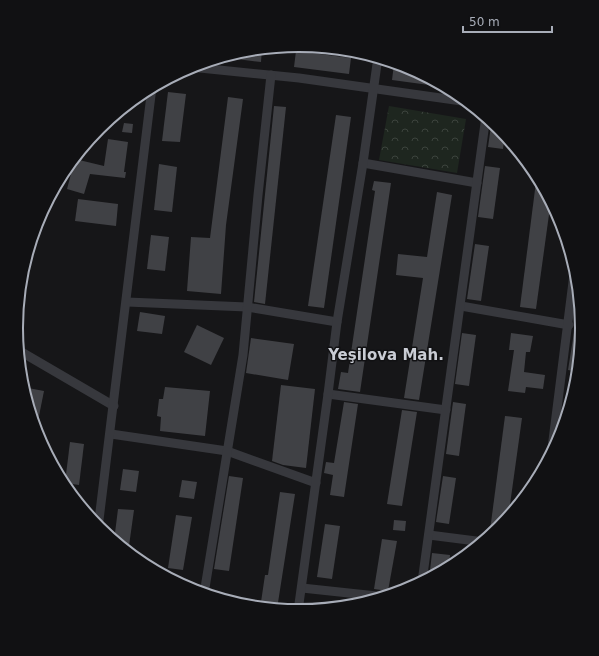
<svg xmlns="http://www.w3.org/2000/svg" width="599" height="656" viewBox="0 0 599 656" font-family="'DejaVu Sans',sans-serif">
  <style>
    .forest { fill: url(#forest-crowns) }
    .building { fill: #404145 }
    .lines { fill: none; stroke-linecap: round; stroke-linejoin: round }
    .minor { stroke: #37383d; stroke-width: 9 }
    .labels { text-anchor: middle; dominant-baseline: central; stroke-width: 3; stroke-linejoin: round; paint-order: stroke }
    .district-label { font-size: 15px; font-weight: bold; fill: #c9ccd4; stroke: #111113 }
    .rim { fill: none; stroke: #a8adb8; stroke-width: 2 }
  </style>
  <defs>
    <pattern id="forest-crowns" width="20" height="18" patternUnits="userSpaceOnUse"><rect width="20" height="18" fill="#1e261f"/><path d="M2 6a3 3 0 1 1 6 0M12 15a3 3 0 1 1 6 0" fill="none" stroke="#3c433d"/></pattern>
  </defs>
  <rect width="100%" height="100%" fill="#161618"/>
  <polygon class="forest" points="389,106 466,119 457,173 379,160"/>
  <g class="building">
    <polygon points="262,48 261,62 221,57 244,50"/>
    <polygon points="296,51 351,58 349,74 294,67"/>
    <polygon points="394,64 408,66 444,87 392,80"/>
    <polygon points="168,92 186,94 180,142 162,141"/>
    <polygon points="228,97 243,99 226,225 221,294 187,291 191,237 210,238"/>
    <polygon points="274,106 286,107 265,304 254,302"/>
    <polygon points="336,115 351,117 324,308 308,306"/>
    <polygon points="124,123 133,124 132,133 122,132"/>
    <polygon points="491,126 499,127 505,134 503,149 488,147"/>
    <polygon points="108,139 128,142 124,172 126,172 125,178 90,174 84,194 67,189 75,159 104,166"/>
    <polygon points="159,164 177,167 172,212 154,210"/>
    <polygon points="485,166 500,168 493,219 478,217"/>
    <polygon points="537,174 551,200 536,309 520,307"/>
    <polygon points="374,181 391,183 360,392 338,389 341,372 348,373 375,191 372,190"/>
    <polygon points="437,192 452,195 419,400 404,398 423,278 396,275 398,254 427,257"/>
    <polygon points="78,199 118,204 116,226 75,221"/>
    <polygon points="151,235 169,237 165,271 147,269"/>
    <polygon points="475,244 489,246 481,301 467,299"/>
    <polygon points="577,299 580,299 583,328 579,372 568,370 575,326"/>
    <polygon points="140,312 165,316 162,334 137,331"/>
    <polygon points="197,325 224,338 211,365 184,352"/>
    <polygon points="462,333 476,335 469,386 455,384"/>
    <polygon points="511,333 533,336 530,352 526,352 524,372 545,375 543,389 526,387 525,393 508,391 514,350 509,350"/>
    <polygon points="251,338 294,344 288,380 246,373"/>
    <polygon points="281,385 315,389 306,468 283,465 272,461"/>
    <polygon points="23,387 44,391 36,431 26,398"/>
    <polygon points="165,387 210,391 205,436 160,431 161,417 157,416 159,399 163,399"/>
    <polygon points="344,402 358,404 344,497 330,495 333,475 324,473 326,462 334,463"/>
    <polygon points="453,402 466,404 459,456 446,454"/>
    <polygon points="402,410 417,412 402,506 387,504"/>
    <polygon points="505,416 522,418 508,519 489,538"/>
    <polygon points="70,442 84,444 79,485 65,483"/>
    <polygon points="123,469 139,471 136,492 120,490"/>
    <polygon points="229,476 243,478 229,571 214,569"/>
    <polygon points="443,476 456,478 449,524 436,522"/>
    <polygon points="182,480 197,482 194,499 179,497"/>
    <polygon points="280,492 295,494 277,609 263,608 264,602 261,602 265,575 268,575"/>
    <polygon points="118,509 134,510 128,553 114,541"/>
    <polygon points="176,515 192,517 183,570 168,568"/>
    <polygon points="394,520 406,521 405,531 393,530"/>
    <polygon points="325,524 340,526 332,579 317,577"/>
    <polygon points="382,539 397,541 388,591 374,589"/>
    <polygon points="432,553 450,555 449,566 443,565 442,572 429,579"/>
  </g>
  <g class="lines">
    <g class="minor">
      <polyline points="190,67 299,78 469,102"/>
      <polyline points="363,163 477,183"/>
      <polyline points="127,302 247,307 337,322"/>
      <polyline points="461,306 569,325"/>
      <polyline points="18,350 114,406"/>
      <polyline points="328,394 446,410"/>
      <polyline points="111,434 227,451 316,483"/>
      <polyline points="551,456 575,266"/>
      <polyline points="98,528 152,87"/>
      <polyline points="429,535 484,542"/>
      <polyline points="422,582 486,116"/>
      <polyline points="302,588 386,597"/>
      <polyline points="204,594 243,355 258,195 271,75"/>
      <polyline points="298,611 328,394 337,322 363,163 378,57"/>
    </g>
  </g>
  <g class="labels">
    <g class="district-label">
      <text x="386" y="355">Yeşilova Mah.</text>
    </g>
  </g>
  <path d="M0 0H599V656H0ZM23 328a276 276 0 1 1 552 0a276 276 0 1 1-552 0Z" fill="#111113" fill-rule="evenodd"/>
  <path class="rim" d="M23 328a276 276 0 1 1 552 0a276 276 0 1 1-552 0Z"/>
  <path d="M463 26v6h89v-6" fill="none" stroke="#a8adb8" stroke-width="2"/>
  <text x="469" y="26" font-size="12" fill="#a8adb8" stroke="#111113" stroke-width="3" paint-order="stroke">50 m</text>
</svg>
